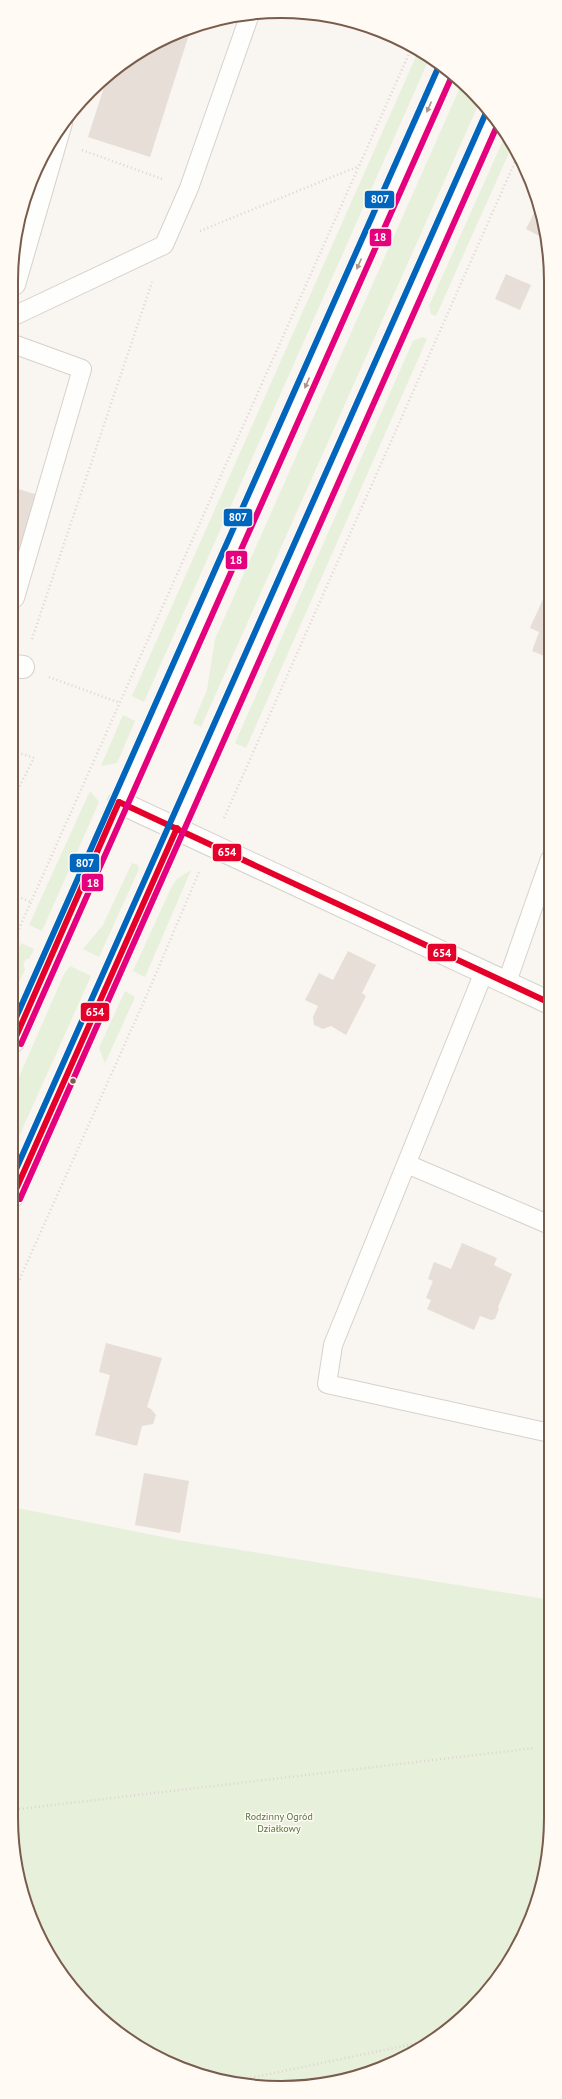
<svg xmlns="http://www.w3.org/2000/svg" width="562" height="2099" viewBox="0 0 562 2099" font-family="'PT Sans',sans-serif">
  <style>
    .green { fill: #e7f0db }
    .building { fill: #e6ded7 }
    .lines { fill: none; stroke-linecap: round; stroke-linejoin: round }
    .service-casing { stroke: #d7d1cb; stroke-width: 20 }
    .minor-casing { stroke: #d7d1cb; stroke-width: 24 }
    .tertiary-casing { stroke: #d7d1cb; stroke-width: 24 }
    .path { stroke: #dcd5d0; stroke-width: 2.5; stroke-dasharray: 1 3; stroke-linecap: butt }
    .service { stroke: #fefefd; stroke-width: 18 }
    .minor { stroke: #fefefd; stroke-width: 22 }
    .tertiary { stroke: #fefefd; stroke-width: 22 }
    .bus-1-casing { stroke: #fffaf3; stroke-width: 9 }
    .bus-2-casing { stroke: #fffaf3; stroke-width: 9 }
    .bus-3-casing { stroke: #fffaf3; stroke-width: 9 }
    .bus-1 { stroke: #e4002b; stroke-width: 6 }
    .bus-2 { stroke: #e5007d; stroke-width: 6 }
    .bus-3 { stroke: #0065bd; stroke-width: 6 }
    .oneway { fill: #a8958b }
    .bus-dot { fill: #7a5c4d; stroke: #fffaf3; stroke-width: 1.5 }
    .labels { text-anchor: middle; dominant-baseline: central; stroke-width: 3; stroke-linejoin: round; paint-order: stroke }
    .park-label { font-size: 10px; fill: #537a41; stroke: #fffaf3 }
    .rim { fill: none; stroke: #7a5c4d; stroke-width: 2 }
    .line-badge { stroke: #fffaf3; stroke-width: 1.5 }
    .badge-label { font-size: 11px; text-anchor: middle; font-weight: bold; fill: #fff }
  </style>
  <rect width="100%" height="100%" fill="#f9f5f0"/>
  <g class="green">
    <polygon points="418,52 429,59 144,702 132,696"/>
    <polygon points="462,83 472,90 480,101 201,727 193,723 207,690 215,639"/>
    <polygon points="505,136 512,146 436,316 431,314 429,306"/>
    <polygon points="423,337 427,339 246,748 235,743 413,341"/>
    <polygon points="123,715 135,721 117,763 101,766"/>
    <polygon points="90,791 99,802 42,931 29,925"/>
    <polygon points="132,863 138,865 139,869 99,957 83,949 103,925"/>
    <polygon points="191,870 145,977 133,971 172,886 177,879"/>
    <polygon points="21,943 34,949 29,959 26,959 23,965 25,969 14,994 14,958"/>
    <polygon points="70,966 91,976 13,1150 13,1091 64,974"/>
    <polygon points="125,991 135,997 105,1063 99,1048"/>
    <polygon points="12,1507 178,1540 551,1600 551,1818 546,1870 531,1921 506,1968 445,2032 401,2060 351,2079 263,2087 211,2079 161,2060 117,2032 78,1996 31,1921 16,1870 11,1818"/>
  </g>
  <g class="building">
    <polygon points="191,28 150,157 88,137 108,75 131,57 177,32"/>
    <polygon points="537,207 543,228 547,240 526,229"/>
    <polygon points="506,274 531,285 520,310 495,299"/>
    <polygon points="15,488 38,495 15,570"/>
    <polygon points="543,599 549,602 549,658 532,651 539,632 530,628"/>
    <polygon points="348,951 376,965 362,993 366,996 346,1035 331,1026 323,1029 314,1025 313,1017 318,1006 305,1000 319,973 333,980"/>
    <polygon points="462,1243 497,1258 494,1265 512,1274 498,1307 499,1309 495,1319 491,1320 480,1316 474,1330 427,1309 431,1300 426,1298 433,1281 428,1279 434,1262 451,1269"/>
    <polygon points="106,1343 162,1358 147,1407 151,1409 156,1415 153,1424 142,1426 137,1446 95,1435 110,1375 99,1372"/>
    <polygon points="144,1473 189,1481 180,1533 135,1525"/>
  </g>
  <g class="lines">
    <g class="service-casing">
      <g id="service">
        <polyline points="16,285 63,123"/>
        <polyline points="16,315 164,245 189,188 250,14"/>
        <polyline points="15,598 82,369 16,345"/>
        <polyline points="484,972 333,1345 327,1384 550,1433"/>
        <polyline points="507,982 550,859"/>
        <polyline points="407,1164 550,1225"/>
      </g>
    </g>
    <g class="minor-casing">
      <g id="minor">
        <polyline points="15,666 23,667"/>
        <polyline points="119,802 550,1003"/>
      </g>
    </g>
    <g class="tertiary-casing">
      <g id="tertiary">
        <polyline points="14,1041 445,71"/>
        <polyline points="13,1196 492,118"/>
      </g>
    </g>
    <g class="path">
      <polyline points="82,150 162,179"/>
      <polyline points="200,231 359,166"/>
      <polyline points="32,639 152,282"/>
      <polyline points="49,677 120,703"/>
      <polyline points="14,797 34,758 14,751"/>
      <polyline points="224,818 518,155"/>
      <polyline points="14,895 31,902"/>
      <polyline points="14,940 412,47"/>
      <polyline points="13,1294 149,990 199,872"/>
      <polyline points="11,1810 535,1748"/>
      <polyline points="231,2082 432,2040"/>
    </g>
    <use href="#service" class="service"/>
    <use href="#minor" class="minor"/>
    <use href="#tertiary" class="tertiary"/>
    <g class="bus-1-casing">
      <g id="bus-1">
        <polyline points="119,802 550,1003"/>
        <polyline points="14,1041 119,802"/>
        <polyline points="13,1196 177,828"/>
      </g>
    </g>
    <g class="bus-2-casing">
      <g id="bus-2">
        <polyline points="21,1044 452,76"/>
        <polyline points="20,1199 497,126"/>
      </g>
    </g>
    <g class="bus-3-casing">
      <g id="bus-3">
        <polyline points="14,1022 438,68"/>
        <polyline points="13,1176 485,115"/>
      </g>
    </g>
    <use href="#bus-1" class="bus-1"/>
    <use href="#bus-2" class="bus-2"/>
    <use href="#bus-3" class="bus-3"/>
  </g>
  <defs><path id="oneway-solid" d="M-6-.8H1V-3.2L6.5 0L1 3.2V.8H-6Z"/></defs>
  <g class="oneway">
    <use href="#oneway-solid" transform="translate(429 107) rotate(114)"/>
    <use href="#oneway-solid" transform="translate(359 264) rotate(114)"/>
    <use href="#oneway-solid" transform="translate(307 383) rotate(114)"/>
  </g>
  <circle class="bus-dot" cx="73" cy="1081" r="3.5"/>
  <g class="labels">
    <g class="park-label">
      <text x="279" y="1816">Rodzinny Ogród<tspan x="279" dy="12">Działkowy</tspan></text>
    </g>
  </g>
  <path d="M0 0H562V2099H0ZM281 18H281A263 263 0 0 1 544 281V1818A263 263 0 0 1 281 2081H281A263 263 0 0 1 18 1818V281A263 263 0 0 1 281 18Z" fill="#fffaf3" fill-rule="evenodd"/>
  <path class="rim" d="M281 18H281A263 263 0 0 1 544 281V1818A263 263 0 0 1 281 2081H281A263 263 0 0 1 18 1818V281A263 263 0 0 1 281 18Z"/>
  <g class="line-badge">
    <rect x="364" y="190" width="31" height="19" rx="4" fill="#0065bd"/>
    <rect x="369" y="228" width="23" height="19" rx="4" fill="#e5007d"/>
    <rect x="223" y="508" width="30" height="19" rx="4" fill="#0065bd"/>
    <rect x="225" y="550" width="23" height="20" rx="4" fill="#e5007d"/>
    <rect x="212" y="843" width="30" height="19" rx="4" fill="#e4002b"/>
    <rect x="69" y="853" width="31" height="20" rx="4" fill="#0065bd"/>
    <rect x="81" y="873" width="23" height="19" rx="4" fill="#e5007d"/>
    <rect x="427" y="943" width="30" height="19" rx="4" fill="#e4002b"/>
    <rect x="80" y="1002" width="30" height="20" rx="4" fill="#e4002b"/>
  </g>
  <g class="badge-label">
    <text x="380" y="203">807</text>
    <text x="380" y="241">18</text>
    <text x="238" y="521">807</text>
    <text x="236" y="564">18</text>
    <text x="227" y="856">654</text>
    <text x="85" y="867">807</text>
    <text x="93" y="887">18</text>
    <text x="442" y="957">654</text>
    <text x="95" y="1016">654</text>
  </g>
</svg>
